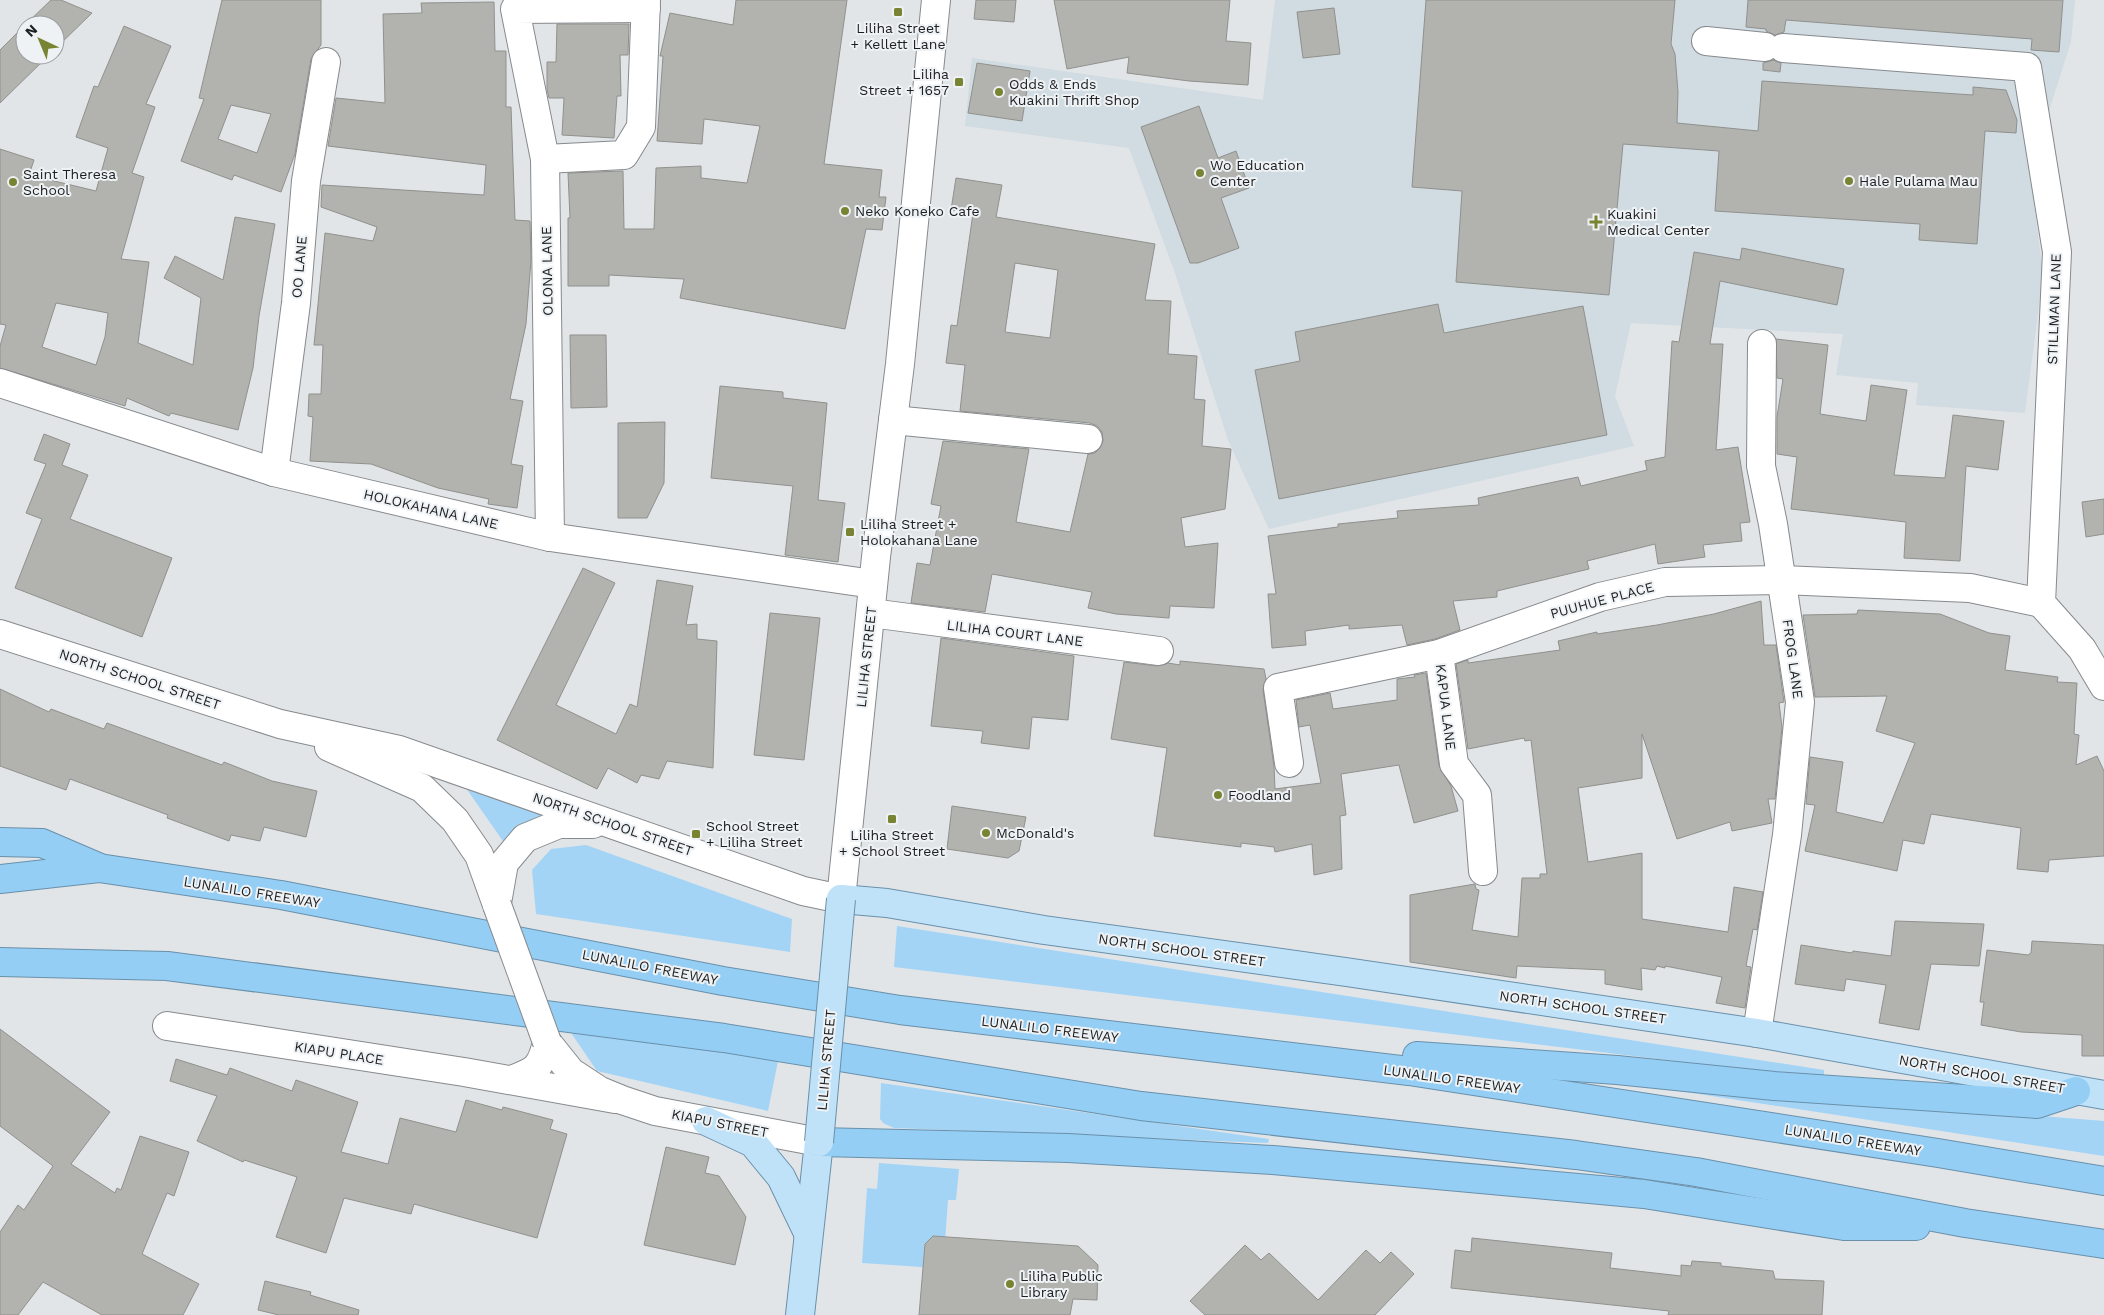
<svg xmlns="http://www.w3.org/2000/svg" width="2104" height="1315" viewBox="0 0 2104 1315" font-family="'Work Sans',sans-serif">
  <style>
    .built { fill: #d0dbe2 }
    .green { fill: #a3d4f6 }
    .building { fill: #b2b3af; stroke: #90918d; fill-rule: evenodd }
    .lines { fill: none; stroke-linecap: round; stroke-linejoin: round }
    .street-casing { stroke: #878a8d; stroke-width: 30 }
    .secondary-casing { stroke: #878a8d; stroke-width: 30 }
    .primary-casing { stroke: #6a90aa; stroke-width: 30 }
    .highway-casing { stroke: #6a90aa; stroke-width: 30 }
    .street { stroke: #fff; stroke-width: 28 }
    .secondary { stroke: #fff; stroke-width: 28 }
    .primary { stroke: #bfe2f9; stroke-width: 28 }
    .highway { stroke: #94cef5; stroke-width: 28 }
    .secondary-bridge-casing { stroke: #878a8d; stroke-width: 30; stroke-linecap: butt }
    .primary-bridge-casing { stroke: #6a90aa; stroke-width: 30; stroke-linecap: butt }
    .secondary-bridge { stroke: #fff; stroke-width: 28 }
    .primary-bridge { stroke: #bfe2f9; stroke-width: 28 }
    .poi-dot { fill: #788432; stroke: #eef2f5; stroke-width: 2 }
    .labels { text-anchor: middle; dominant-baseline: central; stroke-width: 4; stroke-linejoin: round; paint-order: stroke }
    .poi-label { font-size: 14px; fill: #1c1e1f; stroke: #eef2f5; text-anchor: start }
    .street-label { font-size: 14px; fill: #1c1e1f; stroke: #eef2f5 }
  </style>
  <rect width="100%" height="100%" fill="#e1e5e8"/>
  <polygon class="built" points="1275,0 2075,0 2071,42 2030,170 2043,275 2025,413 1916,405 1918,383 1836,375 1843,334 1631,323 1615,396 1634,446 1269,529 1228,440 1175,273 1129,148 965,126 972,58 1263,100"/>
  <g class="green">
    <polygon points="459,778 554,810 512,854"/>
    <polygon points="586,845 792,919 790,952 536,914 532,870 551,849"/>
    <polygon points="897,926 1824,1070 1824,1079 894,967"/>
    <polygon points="565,1024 779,1056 768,1111 597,1071"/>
    <polygon points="881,1083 1269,1139 1268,1143 894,1128 883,1123 880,1119"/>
    <polygon points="1627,1083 2104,1121 2104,1156"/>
    <polygon points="879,1163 959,1169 956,1200 948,1200 944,1255 936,1268 862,1263 867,1188 877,1189"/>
  </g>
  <g class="building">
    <polygon points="51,0 61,0 92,13 55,49 55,25 25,25"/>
    <path d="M 222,0 L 321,0 L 321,45 L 311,59 L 295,154 L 281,192 L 234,175 L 232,180 L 181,161 L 204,99 L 199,98 ZM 231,105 L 271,114 L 257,153 L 218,139 Z"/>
    <polygon points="736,0 847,0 824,164 882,170 879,197 886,197 882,230 866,229 845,329 680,298 684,279 609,275 609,286 568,286 568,218 570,218 568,173 623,171 624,229 654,229 656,168 701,166 701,178 747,183 760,126 704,119 702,144 657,141 663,56 660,56 670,13 733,25"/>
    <polygon points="976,0 1016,0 1014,22 974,19"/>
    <polygon points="1054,0 1230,0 1226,41 1251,43 1248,85 1189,81 1127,73 1129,57 1067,69"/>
    <polygon points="1426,0 1675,0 1671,44 1675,54 1678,92 1677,123 1758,131 1762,81 1973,95 1973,87 2006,90 2017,120 2016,133 1985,131 1977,244 1919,240 1920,224 1715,211 1719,151 1623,144 1609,295 1456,282 1462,191 1412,187"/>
    <polygon points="1748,0 2063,0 2059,52 2031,50 2032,39 1786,20 1784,32 1775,35 1766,31 1766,29 1746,27"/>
    <polygon points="494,2 495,51 506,51 506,107 511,107 515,220 530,221 531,260 526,324 510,399 523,401 511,464 523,466 517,508 488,504 489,499 438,488 371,464 310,461 313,417 308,416 309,394 321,394 323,345 314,345 325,233 373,241 377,227 321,207 322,185 484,195 486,165 328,146 336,98 385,103 383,14 422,13 421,3"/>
    <polygon points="1334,8 1340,54 1303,58 1297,12"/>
    <polygon points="557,24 629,24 628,55 620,55 621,96 617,96 614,138 562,135 564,98 549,98 547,89 547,62 556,62"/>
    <polygon points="25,25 25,55 49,55 0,103 0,50"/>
    <path d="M 124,26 L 171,46 L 146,104 L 155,107 L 132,173 L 144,177 L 121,259 L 149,262 L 138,343 L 193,365 L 201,298 L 164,278 L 175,256 L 223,280 L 235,217 L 275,224 L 259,316 L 253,368 L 238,430 L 171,413 L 169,416 L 127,398 L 125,406 L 0,368 L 0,346 L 6,325 L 0,324 L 0,149 L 34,160 L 29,175 L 96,191 L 108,148 L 76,137 L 94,86 L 98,87 ZM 56,303 L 108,313 L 105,337 L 96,365 L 42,347 Z"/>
    <polygon points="1773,60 1781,63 1780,72 1763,70 1763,63"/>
    <polygon points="977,63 1030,71 1022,121 968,113"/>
    <polygon points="1199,106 1218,158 1236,151 1249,188 1221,198 1239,248 1198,263 1190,263 1141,127"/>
    <path d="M 956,178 L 1002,185 L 996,217 L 1155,244 L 1145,300 L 1171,301 L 1168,354 L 1197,356 L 1194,399 L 1205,400 L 1202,446 L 1231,449 L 1225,509 L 1181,518 L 1185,547 L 1218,543 L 1214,608 L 1170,606 L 1169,618 L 1116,614 L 1088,608 L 1092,592 L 992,574 L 985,612 L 911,603 L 917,563 L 930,565 L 941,506 L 931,504 L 943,441 L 1029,449 L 1016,522 L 1070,532 L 1088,454 L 1095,453 L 1100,448 L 1103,441 L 1102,432 L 1097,426 L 1090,423 L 960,411 L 965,365 L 946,363 L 951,325 L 957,326 L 973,213 L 951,210 ZM 1015,263 L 1058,270 L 1050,338 L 1005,332 Z"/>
    <polygon points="1742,248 1844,269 1837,305 1720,281 1710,344 1723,344 1716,450 1738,447 1750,522 1740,523 1742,541 1703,545 1705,557 1658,564 1655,544 1587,561 1589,569 1497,591 1497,597 1453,601 1460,630 1435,639 1407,645 1402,625 1349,629 1349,625 1305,631 1306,645 1272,648 1268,594 1276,594 1268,536 1338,527 1338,524 1398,518 1397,511 1479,505 1478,498 1578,477 1581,486 1647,470 1645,461 1665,457 1672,341 1679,342 1694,252 1740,260"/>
    <polygon points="1438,304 1444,333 1583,306 1607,435 1279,499 1255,370 1300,361 1295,332"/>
    <polygon points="570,335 606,335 607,407 571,408"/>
    <polygon points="1776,339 1828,345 1820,414 1866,421 1871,385 1907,390 1894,475 1945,478 1953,415 2004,421 1998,470 1966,466 1960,561 1904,558 1906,522 1791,509 1797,457 1777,454 1777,417 1783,379 1777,378"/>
    <polygon points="720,386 783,392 783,398 827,403 818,500 845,503 838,562 785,555 793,486 711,478"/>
    <polygon points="665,422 664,483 647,518 618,518 618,423"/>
    <polygon points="44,434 70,444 62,465 88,475 70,519 172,558 142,637 15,588 42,519 26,513 46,464 34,460"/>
    <polygon points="2104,499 2104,534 2086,537 2082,502"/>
    <polygon points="583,568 615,583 556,705 616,734 630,704 637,707 657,580 693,586 686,625 697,624 697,639 717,641 713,768 667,761 659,779 641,775 637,783 608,768 597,789 497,740"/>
    <polygon points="1761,601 1764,645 1776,645 1784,702 1779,703 1782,727 1775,799 1768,799 1772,823 1732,831 1730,822 1677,839 1642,734 1642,778 1578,788 1588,862 1642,853 1642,919 1728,932 1734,887 1763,892 1757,930 1753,929 1746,966 1751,967 1745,1008 1716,1003 1722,977 1665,966 1665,968 1657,966 1655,970 1641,968 1642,990 1605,984 1605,970 1517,966 1516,978 1410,962 1410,895 1475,884 1476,889 1479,890 1472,930 1518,937 1522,878 1540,878 1540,874 1547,874 1531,740 1525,741 1524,738 1468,749 1456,664 1468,660 1468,663 1560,650 1558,641 1597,632 1597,634 1657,625 1714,614"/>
    <polygon points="1858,610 1940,614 1989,633 2010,636 2005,670 2058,677 2057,682 2077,683 2074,734 2079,735 2076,765 2097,756 2104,771 2104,856 2049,860 2048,872 2017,869 2021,828 1931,814 1924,844 1903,840 1897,871 1805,851 1815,805 1806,804 1810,757 1843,762 1836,812 1883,823 1915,743 1876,731 1887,696 1815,697 1803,615 1857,614"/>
    <polygon points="770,613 820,618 804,760 754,755"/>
    <polygon points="941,638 1074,656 1068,720 1032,717 1029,749 981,743 983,731 931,726"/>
    <polygon points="1180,661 1264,669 1266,679 1263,690 1274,766 1275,789 1321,783 1310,725 1299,727 1296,700 1330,693 1333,709 1397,700 1397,679 1415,677 1414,675 1426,673 1439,766 1451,786 1458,811 1414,823 1399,765 1341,774 1346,815 1340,816 1342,869 1314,875 1312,844 1275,852 1274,847 1241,843 1241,847 1154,836 1167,748 1111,739 1124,662 1157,666 1168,663 1180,665"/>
    <polygon points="0,689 49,712 51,709 104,729 107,723 222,765 224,762 272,781 317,791 306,837 264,827 260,841 231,835 229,841 167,818 168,815 70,779 66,790 0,766"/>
    <polygon points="952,806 1026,817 1019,851 1008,858 947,849"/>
    <polygon points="1895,921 1984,924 1979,966 1931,964 1919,1030 1879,1023 1886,985 1846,979 1844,991 1795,984 1801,945 1852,953 1853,951 1891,956"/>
    <polygon points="2032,941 2104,945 2104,1056 2082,1056 2082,1035 2021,1032 1981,1025 1984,1002 1980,1002 1987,950 2028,955 2031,953"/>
    <polygon points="0,1029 110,1112 71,1164 115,1193 117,1188 121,1190 140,1136 189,1152 174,1196 167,1193 142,1254 199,1284 183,1315 102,1315 43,1282 18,1315 0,1315 0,1232 18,1205 24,1210 53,1166 0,1126"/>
    <polygon points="176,1059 227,1075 230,1068 292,1091 296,1080 358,1102 341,1152 388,1164 400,1118 456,1132 466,1100 502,1110 503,1107 553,1120 550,1129 567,1134 537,1238 414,1204 411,1214 344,1198 326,1253 276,1237 297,1177 244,1160 243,1162 197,1141 217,1096 170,1081"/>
    <polygon points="666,1147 709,1157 705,1173 719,1176 746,1217 735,1265 644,1245"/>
    <polygon points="933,1236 1078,1246 1098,1265 1097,1300 1073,1299 1070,1315 919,1315 925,1244"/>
    <polygon points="1472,1238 1612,1253 1610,1268 1681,1276 1681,1265 1691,1266 1692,1261 1721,1263 1721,1266 1773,1271 1775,1279 1824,1281 1822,1315 1668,1315 1669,1311 1451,1288 1455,1250 1471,1252"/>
    <polygon points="1245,1245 1261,1260 1269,1253 1318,1300 1366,1250 1380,1263 1391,1252 1414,1274 1375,1315 1205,1315 1190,1301"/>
    <polygon points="265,1281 311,1292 310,1295 359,1310 358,1315 279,1315 258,1310"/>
  </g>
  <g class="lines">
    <g class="street-casing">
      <g id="street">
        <polyline points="1706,41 1765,47"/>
        <polyline points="1783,48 2027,67 2057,252 2041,603 2082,649 2104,686"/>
        <polyline points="545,159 624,155 641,127 646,0"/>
        <polyline points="0,383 274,472 550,537 873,584"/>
        <polyline points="893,420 1088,439"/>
        <polyline points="274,472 296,303 306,181 326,62"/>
        <polyline points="550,537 545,159 515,9 646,8"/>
        <polyline points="871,613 1159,651"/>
        <polyline points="1439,654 1454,764 1477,795 1483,871"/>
        <polyline points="1289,763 1278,688 1439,654 1600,597 1665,582 1782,580 1970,588 2041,603"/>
        <polyline points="167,1026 464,1072 615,1099"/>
        <polyline points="1757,1033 1787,835 1800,702 1773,524 1761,466 1762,344"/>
        <path d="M 511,1080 C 536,1071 541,1068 547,1042"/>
      </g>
    </g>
    <g class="secondary-casing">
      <g id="secondary">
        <polyline points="0,634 280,724 399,750 803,891 841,899 876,557 900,364 936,0"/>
        <polyline points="329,747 422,788 455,820 479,855 497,905"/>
        <polyline points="497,903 504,863 525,838 559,824 593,824"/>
        <polyline points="547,1042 571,1072 600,1091 622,1100 655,1111 819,1142"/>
      </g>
    </g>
    <g class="primary-casing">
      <g id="primary">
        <polyline points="841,899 887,903 1044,930 1346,972 1757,1033 2104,1095"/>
        <polyline points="706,1121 753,1143 781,1177 808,1233"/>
        <polyline points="800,1315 819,1142"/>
      </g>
    </g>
    <g class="highway-casing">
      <g id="highway">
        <polyline points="0,842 42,843 98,867"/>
        <polyline points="0,879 99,868 281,895 723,981 900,1010 1409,1071 1938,1153 2104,1181"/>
        <polyline points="0,962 167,966 724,1038 1141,1106 1576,1155 1696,1172 1965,1223 2104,1244"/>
        <polyline points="1417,1056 1617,1070 1774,1086 2037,1104 2076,1091"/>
        <polyline points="819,1142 1068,1148 1273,1160 1644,1194 1844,1226 1916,1226"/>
      </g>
    </g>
    <use href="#street" class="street"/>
    <use href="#secondary" class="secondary"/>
    <use href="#primary" class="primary"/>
    <use href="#highway" class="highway"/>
    <g class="secondary-bridge-casing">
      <polyline id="secondary-bridge" points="497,905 547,1042"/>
    </g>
    <g class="primary-bridge-casing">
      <polyline id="primary-bridge" points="819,1142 841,899"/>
    </g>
    <use href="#secondary-bridge" class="secondary-bridge"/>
    <use href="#primary-bridge" class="primary-bridge"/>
  </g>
  <g class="poi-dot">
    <rect x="893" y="7" width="10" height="10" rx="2.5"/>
    <rect x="954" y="77" width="10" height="10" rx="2.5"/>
    <circle cx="999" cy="92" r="5"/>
    <circle cx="1200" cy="173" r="5"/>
    <circle cx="1849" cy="181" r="5"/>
    <circle cx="13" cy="182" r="5"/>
    <circle cx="845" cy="211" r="5"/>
    <path d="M1593.5 214.5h5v5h5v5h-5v5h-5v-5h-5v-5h5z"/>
    <rect x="845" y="527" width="10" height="10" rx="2.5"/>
    <circle cx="1218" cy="795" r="5"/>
    <rect x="887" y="814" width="10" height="10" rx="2.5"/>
    <circle cx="986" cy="833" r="5"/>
    <rect x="691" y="829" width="10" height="10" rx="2.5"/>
    <circle cx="1010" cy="1284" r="5"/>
  </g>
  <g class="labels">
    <g class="poi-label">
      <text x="898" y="28" text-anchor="middle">Liliha Street<tspan x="898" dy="16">+ Kellett Lane</tspan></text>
      <text x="949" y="74" text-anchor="end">Liliha<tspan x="949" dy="16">Street + 1657</tspan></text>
      <text x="1009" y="84">Odds &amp; Ends<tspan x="1009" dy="16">Kuakini Thrift Shop</tspan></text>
      <text x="1210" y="165">Wo Education<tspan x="1210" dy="16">Center</tspan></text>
      <text x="23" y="174">Saint Theresa<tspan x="23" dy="16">School</tspan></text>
      <text x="1859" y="181">Hale Pulama Mau</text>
      <text x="855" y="211">Neko Koneko Cafe</text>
      <text x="1607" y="214">Kuakini<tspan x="1607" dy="16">Medical Center</tspan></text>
      <text x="860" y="524">Liliha Street +<tspan x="860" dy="16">Holokahana Lane</tspan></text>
      <text x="1228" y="795">Foodland</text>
      <text x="706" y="826">School Street<tspan x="706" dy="16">+ Liliha Street</tspan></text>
      <text x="996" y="833">McDonald's</text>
      <text x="892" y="835" text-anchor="middle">Liliha Street<tspan x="892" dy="16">+ School Street</tspan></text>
      <text x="1020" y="1276">Liliha Public<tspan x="1020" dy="16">Library</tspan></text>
    </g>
    <g class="street-label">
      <text transform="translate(299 267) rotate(-85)">OO LANE</text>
      <text transform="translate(547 271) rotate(-91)">OLONA LANE</text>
      <text transform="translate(2054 309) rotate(-88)">STILLMAN LANE</text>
      <text transform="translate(431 509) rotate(13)">HOLOKAHANA LANE</text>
      <text transform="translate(1602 600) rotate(-15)">PUUHUE PLACE</text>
      <text transform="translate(1015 633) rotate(7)">LILIHA COURT LANE</text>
      <text transform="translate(866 657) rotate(-84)">LILIHA STREET</text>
      <text transform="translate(1793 659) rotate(82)">FROG LANE</text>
      <text transform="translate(140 679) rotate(18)">NORTH SCHOOL STREET</text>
      <text transform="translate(1446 707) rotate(83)">KAPUA LANE</text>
      <text transform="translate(613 824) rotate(19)">NORTH SCHOOL STREET</text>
      <text transform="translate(252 892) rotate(9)">LUNALILO FREEWAY</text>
      <text transform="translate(1182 950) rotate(8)">NORTH SCHOOL STREET</text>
      <text transform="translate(650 967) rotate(11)">LUNALILO FREEWAY</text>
      <text transform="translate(1583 1007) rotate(8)">NORTH SCHOOL STREET</text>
      <text transform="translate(1050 1029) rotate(7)">LUNALILO FREEWAY</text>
      <text transform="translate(339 1053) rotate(9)">KIAPU PLACE</text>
      <text transform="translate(826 1060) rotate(-85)">LILIHA STREET</text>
      <text transform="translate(1982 1074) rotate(10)">NORTH SCHOOL STREET</text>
      <text transform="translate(1452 1079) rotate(8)">LUNALILO FREEWAY</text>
      <text transform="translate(720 1123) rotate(11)">KIAPU STREET</text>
      <text transform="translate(1853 1140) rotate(9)">LUNALILO FREEWAY</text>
    </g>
  </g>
  <g transform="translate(40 40) rotate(316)"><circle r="24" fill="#eef2f5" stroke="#9a9d9f"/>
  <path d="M0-4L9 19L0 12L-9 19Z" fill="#788432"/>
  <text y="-8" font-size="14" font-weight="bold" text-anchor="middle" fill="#1c1e1f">N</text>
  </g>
</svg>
